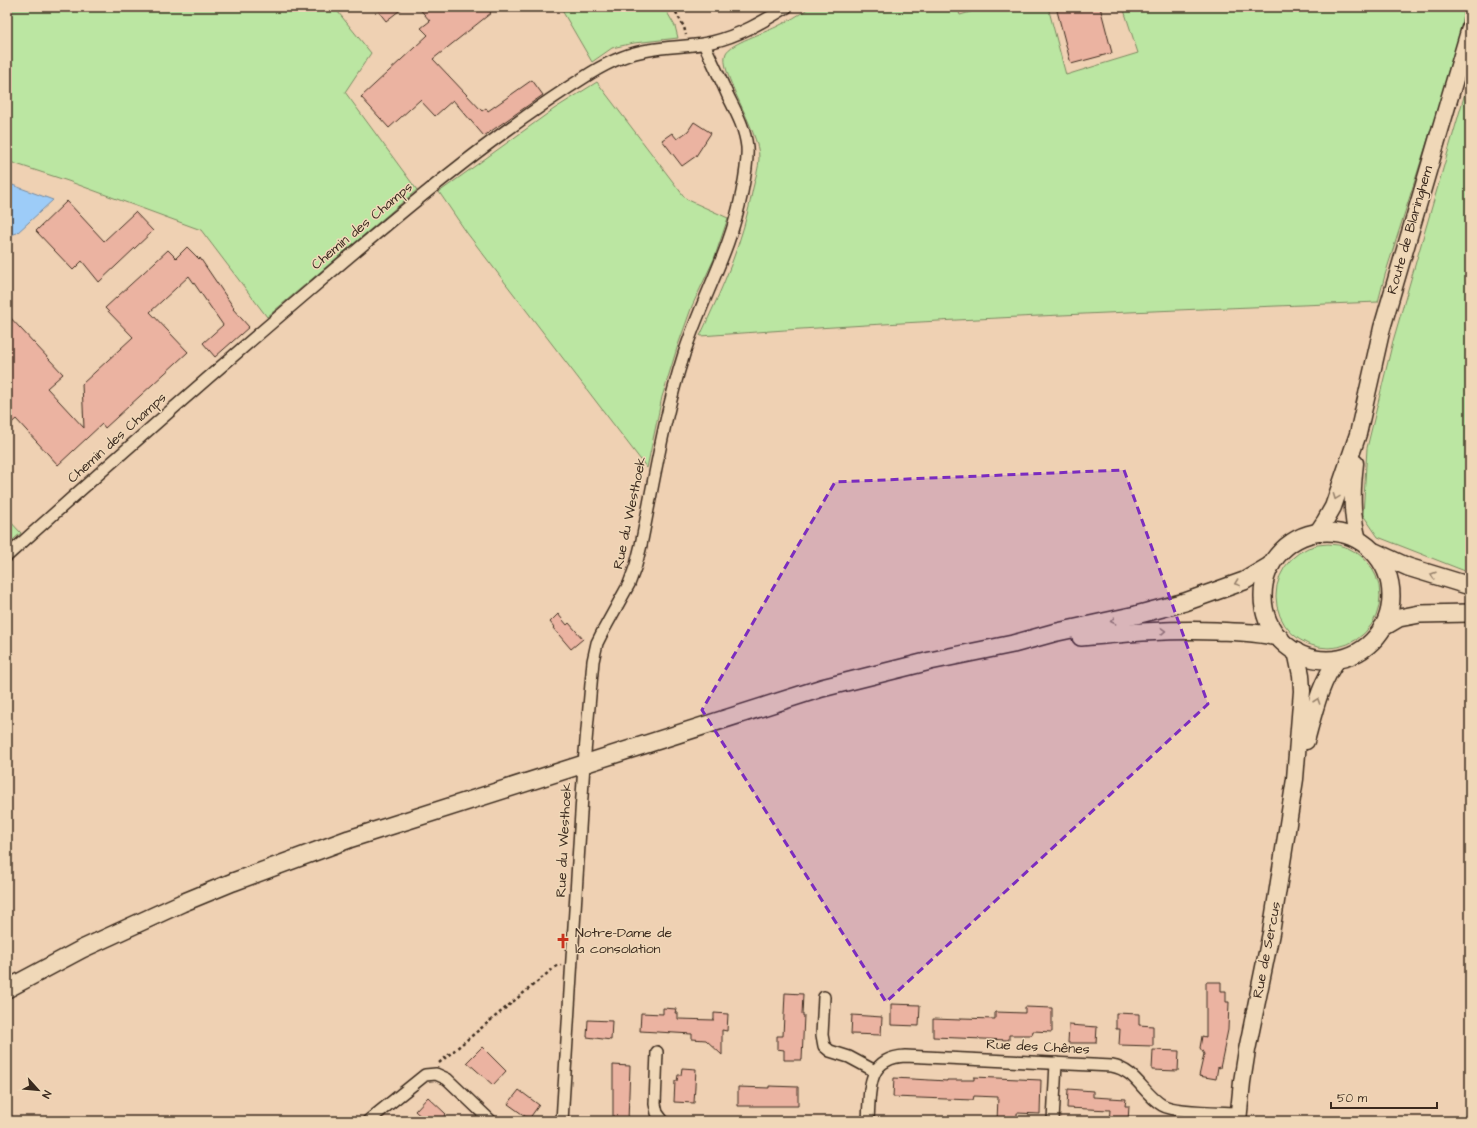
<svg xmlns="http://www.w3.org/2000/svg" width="1477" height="1128" viewBox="0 0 1477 1128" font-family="'Architects Daughter',sans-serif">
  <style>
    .green { fill: #bbe6a2; stroke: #7b8860 }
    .water { fill: #9dccf8; stroke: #768ba1 }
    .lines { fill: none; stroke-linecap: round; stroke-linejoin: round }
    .stream { stroke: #768ba1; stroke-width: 4 }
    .building { fill: #ebb3a1; stroke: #3b2a1e }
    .street-casing { stroke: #3b2a1e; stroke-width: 14 }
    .secondary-casing { stroke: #3b2a1e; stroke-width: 19 }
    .primary-casing { stroke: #3b2a1e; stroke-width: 20 }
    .path { stroke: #3b2a1e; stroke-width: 2.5; stroke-dasharray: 3 3; stroke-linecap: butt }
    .street { stroke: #f0d8b8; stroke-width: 11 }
    .secondary { stroke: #f0d8b8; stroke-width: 16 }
    .primary { stroke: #f0d8b8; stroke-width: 17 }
    .oneway { stroke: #96816b }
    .marked { fill: #7b2cbf; fill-opacity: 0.2; stroke: #7b2cbf; stroke-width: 3; stroke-dasharray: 8 5; stroke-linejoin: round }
    .labels { text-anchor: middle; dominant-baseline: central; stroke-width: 3; stroke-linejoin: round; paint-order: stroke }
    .street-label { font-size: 14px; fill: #3b2a1e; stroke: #f0d8b8 }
    .poi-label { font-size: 14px; fill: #3b2a1e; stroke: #f0d8b8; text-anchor: start }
  </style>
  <rect width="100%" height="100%" fill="#efd1b3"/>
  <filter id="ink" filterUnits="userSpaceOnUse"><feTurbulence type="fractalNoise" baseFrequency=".025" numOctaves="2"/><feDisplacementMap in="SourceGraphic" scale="8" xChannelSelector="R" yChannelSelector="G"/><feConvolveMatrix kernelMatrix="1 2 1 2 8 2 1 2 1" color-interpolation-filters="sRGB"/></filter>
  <g filter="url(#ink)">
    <g class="green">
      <polygon points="7,7 334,7 371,53 345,92 417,190 267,317 201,230 68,181 7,161"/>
      <polygon points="560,7 664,7 675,26 678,38 634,43 612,48 592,62"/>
      <path d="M 810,7 L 957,7 L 960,15 L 987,7 L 1048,7 L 1066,75 L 1138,53 L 1123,7 L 1465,7 L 1459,41 L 1385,275 L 1378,302 C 1152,311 926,319 700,336 C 723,287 743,242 753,188 C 755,179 759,168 759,158 C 760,131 717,71 726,53 C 731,43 764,33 776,27 C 788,21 800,15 810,7 Z"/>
      <polygon points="1470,76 1470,573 1378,537 1363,515 1367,448 1393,341"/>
      <polygon points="597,82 686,199 728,218 714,259 692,306 677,348 662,397 647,468 467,233 439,192 554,109"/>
      <polygon points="7,518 21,533 7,545"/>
      <circle cx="1328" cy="596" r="52"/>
    </g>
    <polygon class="water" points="7,183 53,200 17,233 7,236"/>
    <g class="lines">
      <polyline class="stream" points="1464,1121 1470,1099"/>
    </g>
    <g class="building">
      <polygon points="375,7 404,7 386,21"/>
      <polygon points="418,7 486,7 491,13 433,59 482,111 486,108 488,111 532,80 543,95 484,136 453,100 435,116 420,100 389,128 361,97 428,35 421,28 430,21"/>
      <polygon points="1056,7 1100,7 1112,53 1071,64"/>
      <polygon points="694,122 711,133 696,156 682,166 662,140 672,133 677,139 688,131"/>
      <polygon points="67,201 104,241 135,212 153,231 99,282 82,261 73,270 36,231"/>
      <polygon points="187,247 199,259 200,258 234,308 233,309 249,327 215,357 203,343 223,325 189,276 150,312 188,352 105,428 102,424 58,465 16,419 7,427 7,314 63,374 47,388 84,428 82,384 133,337 105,308 168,250 176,258"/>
      <polygon points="558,614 567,625 569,623 583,639 571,649 553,628 554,627 550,622"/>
      <polygon points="1206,982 1221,982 1221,991 1226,991 1226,1002 1229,1002 1228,1030 1220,1068 1218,1067 1216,1079 1199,1076 1204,1054 1200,1048 1202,1036 1206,1037"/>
      <polygon points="785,993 803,994 802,1015 804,1015 802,1060 784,1060 784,1050 777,1049 777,1036 783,1036"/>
      <polygon points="891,1004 920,1005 919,1026 891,1025"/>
      <polygon points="1025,1007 1052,1008 1052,1032 1033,1031 1032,1035 1009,1035 1009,1040 933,1037 933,1019 961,1020 961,1018 995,1019 995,1012 1025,1013"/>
      <polygon points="663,1008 676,1009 675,1013 678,1013 678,1019 714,1020 714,1013 728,1014 727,1031 722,1030 722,1055 706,1040 692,1039 692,1034 640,1031 641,1013 663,1014"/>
      <polygon points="1116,1013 1139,1014 1139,1025 1153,1026 1153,1046 1119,1045 1120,1029 1116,1029"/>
      <polygon points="852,1015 882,1017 881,1035 851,1034"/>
      <polygon points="588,1020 612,1021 611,1040 587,1037"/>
      <polygon points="1069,1025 1097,1027 1096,1043 1068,1043"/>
      <polygon points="482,1047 506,1071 493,1085 467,1062"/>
      <polygon points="1153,1050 1179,1051 1178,1071 1152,1070"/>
      <polygon points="613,1065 630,1066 628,1121 613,1121"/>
      <polygon points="682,1068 696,1069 694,1103 674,1102 675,1081 677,1081 678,1075 681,1075"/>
      <polygon points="974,1077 1041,1080 1040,1114 1017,1113 1017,1121 997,1121 998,1097 974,1096 973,1100 893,1097 894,1078 947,1081 947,1080 974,1080"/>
      <polygon points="769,1086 798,1087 798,1106 738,1106 738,1087 769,1088"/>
      <polygon points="1068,1089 1093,1091 1093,1097 1126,1099 1125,1106 1129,1106 1128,1121 1109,1121 1110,1110 1067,1108"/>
      <polygon points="519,1090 539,1105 529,1119 508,1104"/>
      <polygon points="428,1097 446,1114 440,1121 426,1121 415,1111"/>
    </g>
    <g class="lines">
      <g class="street-casing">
        <g id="street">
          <path d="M 7,556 C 107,466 208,377 310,290 C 400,213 490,136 591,73 C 609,62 628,53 649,50 C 670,46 692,47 712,42 C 739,36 764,21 787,7"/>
          <polyline points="824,997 822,1035 824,1046 830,1051 849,1057 875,1071"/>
          <polyline points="657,1052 655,1104 657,1113 663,1121"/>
          <polyline points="368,1121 425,1075 436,1074 447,1079 491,1121"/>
          <path d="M 562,1121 L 584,764 L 593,661 L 597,643 L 602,633 L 629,584 L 636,565 L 641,545 C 654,481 664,416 684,354 C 702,298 731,250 742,192 C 745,177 748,162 747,147 C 745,128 736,112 728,96 C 720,78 712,61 704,44"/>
          <path d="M 868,1121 C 870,1091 866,1058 905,1056 L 1112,1066 C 1136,1070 1143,1094 1162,1105 C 1175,1113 1221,1112 1239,1113"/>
          <polyline points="1053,1121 1056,1063"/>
        </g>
      </g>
      <g class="secondary-casing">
        <g id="secondary">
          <path d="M 1355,463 C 1352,490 1351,514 1358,540"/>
          <polyline points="1317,533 1325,521 1333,507 1358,434 1382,328 1470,28"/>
          <path d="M 1306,741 C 1314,712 1320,682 1338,659"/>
          <polyline points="1238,1121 1242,1082 1247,1050 1271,933 1295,779 1302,691 1301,675 1296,651"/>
        </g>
      </g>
      <g class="primary-casing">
        <g id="primary">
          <circle cx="1327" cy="596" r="64"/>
          <polyline points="1375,552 1408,567 1470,586"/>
          <polyline points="1382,628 1399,618 1420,614 1470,613"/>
          <path d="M 1081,637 C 1126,633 1171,629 1216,631 C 1238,632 1259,632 1280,638"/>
          <polyline points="7,989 82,949 182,903 233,882 349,839 822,688 930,661 1013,644 1053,633 1136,615 1185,602 1244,581 1271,565"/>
        </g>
      </g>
      <g class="path">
        <polyline points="673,7 684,27 686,35"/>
        <polyline points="439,1063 549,972 555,967 561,965"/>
      </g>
      <use href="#street" class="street"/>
      <use href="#secondary" class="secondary"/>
      <use href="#primary" class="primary"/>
    </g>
    <defs><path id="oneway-chevron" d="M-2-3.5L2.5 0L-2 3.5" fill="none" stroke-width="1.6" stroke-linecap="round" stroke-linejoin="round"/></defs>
    <g class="oneway">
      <use href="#oneway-chevron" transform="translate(1336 497) rotate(111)"/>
      <use href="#oneway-chevron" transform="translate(1433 575) rotate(-162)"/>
      <use href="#oneway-chevron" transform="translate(1237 583) rotate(160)"/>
      <use href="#oneway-chevron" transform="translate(1113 621) rotate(168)"/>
      <use href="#oneway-chevron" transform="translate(1163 631) rotate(-2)"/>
      <use href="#oneway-chevron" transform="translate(1317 701) rotate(-71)"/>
    </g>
  </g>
  <path class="marked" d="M 1124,470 L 1208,704 L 886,1002 L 702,710 L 835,482 Z"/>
  <defs>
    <g id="church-bare" transform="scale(1.2)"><path d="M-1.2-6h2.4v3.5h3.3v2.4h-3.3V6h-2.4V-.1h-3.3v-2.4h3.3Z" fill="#c8321e" stroke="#f0d8b8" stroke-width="2.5" paint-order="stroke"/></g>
  </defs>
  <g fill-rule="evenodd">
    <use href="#church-bare" x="563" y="941"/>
  </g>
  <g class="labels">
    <g class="street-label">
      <text transform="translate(362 226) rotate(-40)">Chemin des Champs</text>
      <text transform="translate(1410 230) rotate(-74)">Route de Blaringhem</text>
      <text transform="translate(117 438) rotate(-42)">Chemin des Champs</text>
      <text transform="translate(630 513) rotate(-78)">Rue du Westhoek</text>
      <text transform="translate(564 840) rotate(-87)">Rue du Westhoek</text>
      <text transform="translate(1267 950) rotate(-79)">Rue de Sercus</text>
      <text transform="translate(1038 1047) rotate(3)">Rue des Chênes</text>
    </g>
    <g class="poi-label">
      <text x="575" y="933">Notre-Dame de<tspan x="575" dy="16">la consolation</tspan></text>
    </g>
  </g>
  <rect width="1477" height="1128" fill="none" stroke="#f0d8b8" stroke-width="24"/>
  <rect x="12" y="12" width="1453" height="1104" fill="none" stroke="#3b2a1e" stroke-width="1.5" filter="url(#ink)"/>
  <g transform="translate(38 1090) rotate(117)" stroke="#f0d8b8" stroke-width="3" paint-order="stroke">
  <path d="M0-3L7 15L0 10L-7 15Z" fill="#3b2a1e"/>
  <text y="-6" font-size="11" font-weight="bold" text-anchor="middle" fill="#3b2a1e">N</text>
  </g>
  <path d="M1331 1102v6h106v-6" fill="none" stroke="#3b2a1e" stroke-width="2"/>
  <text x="1337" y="1102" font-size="12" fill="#3b2a1e" stroke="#f0d8b8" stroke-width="3" paint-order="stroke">50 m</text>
</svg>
